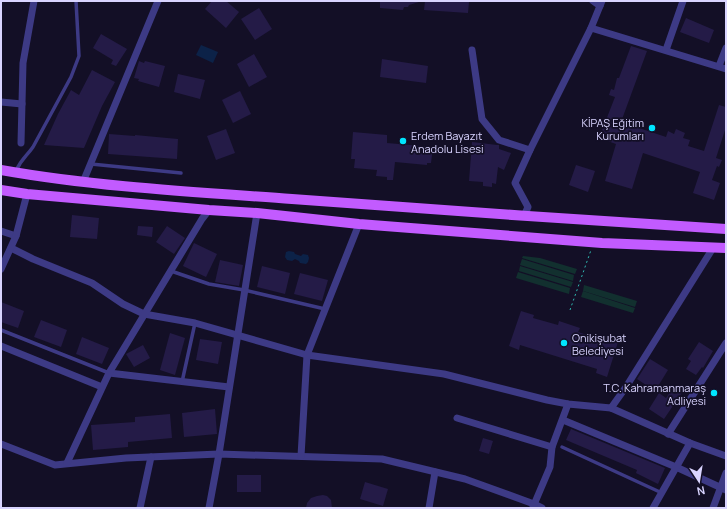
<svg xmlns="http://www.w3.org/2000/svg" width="727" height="509" viewBox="0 0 727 509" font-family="Manrope,sans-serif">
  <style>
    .green { fill: #12302f }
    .water { fill: #0c2248 }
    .building { fill: #241b47 }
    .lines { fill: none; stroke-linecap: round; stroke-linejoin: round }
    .path { stroke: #2fb8b0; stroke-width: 1; stroke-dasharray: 2 3; stroke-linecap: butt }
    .lane { stroke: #3d3a85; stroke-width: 3.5 }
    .street { stroke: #3d3a85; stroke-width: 7 }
    .primary { stroke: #c25bff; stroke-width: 10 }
    .poi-dot { fill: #00e5ff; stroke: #130f26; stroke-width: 1.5 }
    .labels { text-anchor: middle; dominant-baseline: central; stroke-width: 3.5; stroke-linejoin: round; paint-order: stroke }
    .poi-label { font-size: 11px; fill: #d9d4ff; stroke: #130f26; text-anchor: end }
  </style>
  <rect width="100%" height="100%" fill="#130f26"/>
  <g class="green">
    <polygon points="523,256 540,258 577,269 575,274 522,258"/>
    <polygon points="522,259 574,275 573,281 520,265"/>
    <polygon points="520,266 573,282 571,287 519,271"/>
    <polygon points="518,272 570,288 569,294 516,278"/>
    <polygon points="584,285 637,301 635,307 583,291"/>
    <polygon points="583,291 635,308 633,313 581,297"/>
  </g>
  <g class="water">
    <polygon points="201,45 218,52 213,63 196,55"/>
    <polygon points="289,251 294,252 295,254 301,256 303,254 308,255 309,258 308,262 306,264 300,263 299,261 295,259 292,261 287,260 285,257 286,252"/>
  </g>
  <g class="building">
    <polygon points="212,1 226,1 239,12 226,28 205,9"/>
    <polygon points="380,1 419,1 419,2 409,5 408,7 404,7 403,10 380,8"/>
    <polygon points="425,1 465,1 469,2 468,13 424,10"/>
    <polygon points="259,8 272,29 255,40 241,19"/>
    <polygon points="686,18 714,30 709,43 680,32"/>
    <polygon points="101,34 127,49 116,66 111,64 113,60 93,48"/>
    <polygon points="631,46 647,51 621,122 666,137 668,131 674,134 676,129 685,133 683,138 690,140 688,146 704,151 719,105 726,107 726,127 716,158 722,160 719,167 717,166 712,180 720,183 714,200 693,193 700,172 643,153 632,189 605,181 616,144 599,138 615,97 609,95 611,89 614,90 617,78 619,78"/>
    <polygon points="254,54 267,77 249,87 237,64"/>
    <polygon points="382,59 428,66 426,83 380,77"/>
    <polygon points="139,61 144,63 145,61 165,66 159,87 138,81 139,79 134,78"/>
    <polygon points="92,70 115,82 102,106 84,148 44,145 58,114 71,90 79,95"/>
    <polygon points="178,74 205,80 200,99 174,92"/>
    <polygon points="240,91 251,114 233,123 222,100"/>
    <polygon points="226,129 235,153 216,160 207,136"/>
    <polygon points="353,132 387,135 387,143 433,147 431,163 427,163 427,165 395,162 393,180 387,180 387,177 376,176 377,170 354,168 355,159 351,159"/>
    <polygon points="109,134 135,136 135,135 178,139 177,159 108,154"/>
    <polygon points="472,142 497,145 499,145 499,149 511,153 504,170 498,167 496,184 492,183 492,187 483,186 483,182 469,181"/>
    <polygon points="576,165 595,171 588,192 569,185"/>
    <polygon points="72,215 99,218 97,239 70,237"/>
    <polygon points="138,226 153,227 152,237 137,235"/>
    <polygon points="167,226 185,238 174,254 156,242"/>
    <polygon points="194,243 217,254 206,277 183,266"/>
    <polygon points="220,260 243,265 239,286 215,282"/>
    <polygon points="262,266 290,273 285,294 257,287"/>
    <polygon points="300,273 328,280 322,301 294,294"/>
    <polygon points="1,302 24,311 18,328 1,322"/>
    <polygon points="521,311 534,315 533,318 558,325 559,321 580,328 578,332 605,341 606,338 618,342 607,377 596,373 597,369 520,345 519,350 509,346"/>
    <polygon points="41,320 67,330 61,347 34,337"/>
    <polygon points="170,333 185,338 175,375 160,370"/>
    <polygon points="82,337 109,348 102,364 76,354"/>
    <polygon points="200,339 222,342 218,364 196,360"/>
    <polygon points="699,342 713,351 703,368 702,367 696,375 686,369 691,361 688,359"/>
    <polygon points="143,345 150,358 134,367 126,354"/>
    <polygon points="650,359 668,370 655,391 637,379"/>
    <polygon points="675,385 683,391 664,419 649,409 659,393 666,398"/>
    <polygon points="215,409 217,434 184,437 182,413"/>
    <polygon points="170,414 172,438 128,442 128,447 93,450 91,425 135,422 135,417"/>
    <polygon points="571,429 665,468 658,484 636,473 637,470 566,440"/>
    <polygon points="483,438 493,441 489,454 479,451"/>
    <rect x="237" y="475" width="24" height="17"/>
    <polygon points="365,482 388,489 383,506 360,499"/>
    <polygon points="323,495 327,496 331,500 332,508 306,508 307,503 311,498 317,496"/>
  </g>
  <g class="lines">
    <polyline class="path" points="570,310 591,250"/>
    <g class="lane">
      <polyline points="91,164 181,173"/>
      <path d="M 16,171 C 21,159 26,157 33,147 L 71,77 L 79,56 L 76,1"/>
      <polyline points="171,271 209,284 244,290 325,309"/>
      <polyline points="1,330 109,373"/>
      <polyline points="182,382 195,323"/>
      <polyline points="562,447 662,493"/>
    </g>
    <g class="street">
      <polyline points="593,1 600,6"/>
      <polyline points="591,28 726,69"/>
      <polyline points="472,50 482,119 499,140 530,150"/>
      <polyline points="666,50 683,1"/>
      <polyline points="719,66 726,48"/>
      <polyline points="1,102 22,104"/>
      <polyline points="21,143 23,63 34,1"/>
      <polyline points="83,182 158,1"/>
      <polyline points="524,216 528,207 515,183 530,150 591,28 602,1"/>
      <polyline points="1,231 16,236"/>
      <polyline points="11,248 33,259 92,283 123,304 144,314 195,323 307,355 444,374 547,400 568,404 611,408 690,443 726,456"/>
      <polyline points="1,269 16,236 27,194"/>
      <polyline points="1,346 102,387"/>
      <polyline points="109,373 229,387"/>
      <polyline points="611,408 626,387 713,248"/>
      <polyline points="457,418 552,447"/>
      <polyline points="563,420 676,467 726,490"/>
      <polyline points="668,434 726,343"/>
      <polyline points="1,444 55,465 126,458 219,454 382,459 465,479 534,504 542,508"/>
      <polyline points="301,456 307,355 359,224"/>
      <polyline points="67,463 109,373 202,219 209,210"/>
      <polyline points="533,507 550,467 552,447 568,404"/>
      <polyline points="140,508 151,457"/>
      <polyline points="209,508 219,454 257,213"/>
      <polyline points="429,508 435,472"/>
      <polyline points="653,508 690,443"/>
      <polyline points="713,508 726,473"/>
    </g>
    <g class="primary">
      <path d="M 1,170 C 97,187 195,192 292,199 C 437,210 581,220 726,229"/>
      <polyline points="1,190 27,194 209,210 257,213 359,224 602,243 726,248"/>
    </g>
  </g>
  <g class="poi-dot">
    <circle cx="652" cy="128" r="4"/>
    <circle cx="403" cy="141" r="4"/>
    <circle cx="564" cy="343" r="4"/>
    <circle cx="714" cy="393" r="4"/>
  </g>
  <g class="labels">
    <g class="poi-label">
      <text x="644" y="122">KİPAŞ Eğitim<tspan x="644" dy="13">Kurumları</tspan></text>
      <text x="411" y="135" text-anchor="start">Erdem Bayazıt<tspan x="411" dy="13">Anadolu Lisesi</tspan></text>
      <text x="572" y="337" text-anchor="start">Onikişubat<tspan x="572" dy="13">Belediyesi</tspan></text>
      <text x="706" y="387">T.C. Kahramanmaraş<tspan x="706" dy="13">Adliyesi</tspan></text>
    </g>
  </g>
  <rect width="727" height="509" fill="none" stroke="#d9d4ff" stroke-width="4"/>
  <g transform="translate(699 481) rotate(168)" stroke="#130f26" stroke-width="3" paint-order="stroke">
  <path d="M0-3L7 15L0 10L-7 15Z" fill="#d9d4ff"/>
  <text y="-6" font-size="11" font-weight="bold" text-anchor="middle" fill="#d9d4ff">N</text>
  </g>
</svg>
